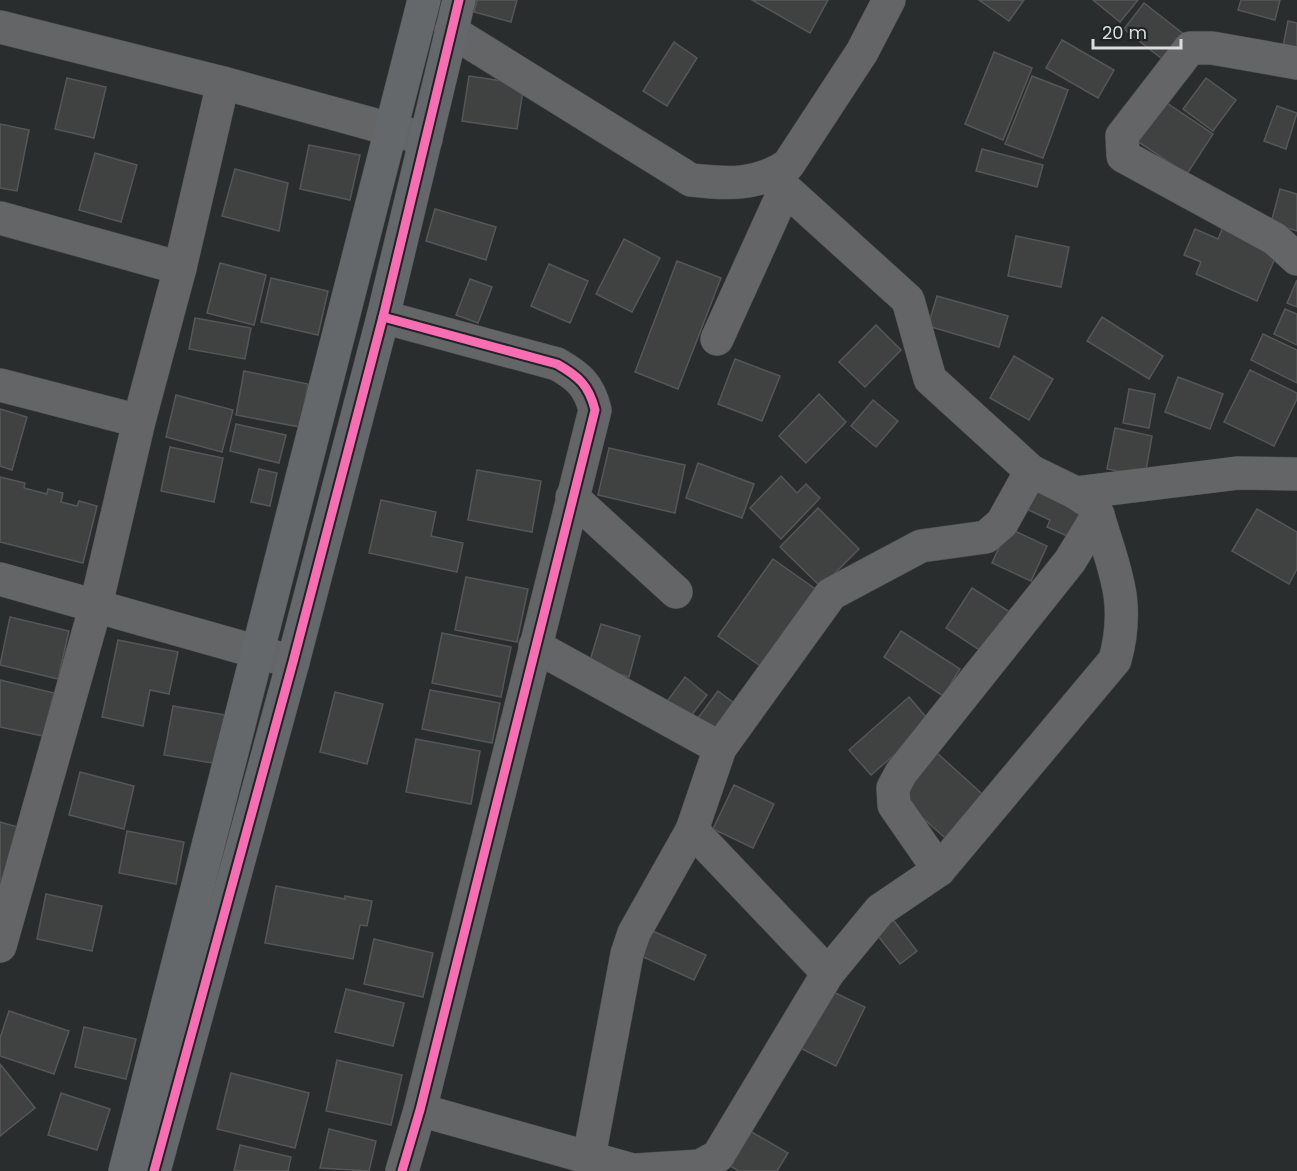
<svg xmlns="http://www.w3.org/2000/svg" width="1297" height="1171" viewBox="0 0 1297 1171" font-family="Poppins,sans-serif">
  <style>
    .building { fill: #404242; stroke: #555757; stroke-width: 1.5 }
    .lines { fill: none; stroke-linecap: round; stroke-linejoin: round }
    .street-casing { stroke: #464a4a; stroke-width: 34 }
    .secondary-casing { stroke: #464a4a; stroke-width: 34 }
    .street { stroke: #636566; stroke-width: 33 }
    .secondary { stroke: #65686a; stroke-width: 33 }
    .cycleway-casing { stroke: #1f2425; stroke-width: 13 }
    .cycleway { stroke: #f96db3; stroke-width: 9 }
  </style>
  <rect width="100%" height="100%" fill="#2a2d2e"/>
  <g class="building">
    <polygon points="477,0 517,0 511,22 474,12"/>
    <polygon points="752,0 828,0 810,33"/>
    <polygon points="979,0 1024,0 1009,21"/>
    <polygon points="1093,0 1138,0 1120,22"/>
    <polygon points="1241,0 1280,0 1275,20 1238,10"/>
    <polygon points="1144,3 1186,36 1166,62 1124,29"/>
    <polygon points="1288,21 1297,23 1297,54 1282,51"/>
    <polygon points="1062,40 1114,70 1098,98 1046,68"/>
    <polygon points="674,42 697,58 667,106 643,91"/>
    <polygon points="994,52 1032,68 1003,140 965,124"/>
    <polygon points="469,76 524,84 517,129 462,121"/>
    <polygon points="1032,76 1068,90 1043,158 1005,144"/>
    <polygon points="67,78 106,87 94,138 55,129"/>
    <polygon points="1206,78 1236,100 1213,131 1183,109"/>
    <polygon points="1164,101 1213,134 1187,174 1137,141"/>
    <polygon points="1277,106 1297,113 1286,149 1264,141"/>
    <polygon points="0,124 29,130 17,191 0,188"/>
    <polygon points="309,145 360,155 350,200 300,189"/>
    <polygon points="982,149 1043,165 1037,187 976,171"/>
    <polygon points="95,153 137,165 121,222 79,210"/>
    <polygon points="235,169 288,183 279,231 222,216"/>
    <polygon points="1280,189 1297,194 1297,231 1271,223"/>
    <polygon points="435,209 496,227 486,260 426,241"/>
    <polygon points="1225,222 1280,246 1257,301 1196,274 1201,262 1184,255 1195,229 1218,239"/>
    <polygon points="1016,236 1069,247 1061,287 1008,276"/>
    <polygon points="624,239 660,258 632,312 596,294"/>
    <polygon points="677,261 721,278 678,389 635,372"/>
    <polygon points="220,263 266,275 254,325 207,313"/>
    <polygon points="549,264 588,281 570,323 531,306"/>
    <polygon points="271,278 328,291 318,335 261,322"/>
    <polygon points="470,279 492,287 478,323 456,315"/>
    <polygon points="1297,280 1297,307 1287,303"/>
    <polygon points="937,296 1008,316 999,347 928,326"/>
    <polygon points="1285,309 1297,314 1297,345 1274,334"/>
    <polygon points="1102,317 1163,356 1149,379 1087,341"/>
    <polygon points="195,318 251,328 245,359 189,349"/>
    <polygon points="876,325 901,350 865,387 839,362"/>
    <polygon points="1263,334 1297,350 1297,383 1251,360"/>
    <polygon points="1014,356 1053,379 1029,420 990,398"/>
    <polygon points="735,359 780,376 762,421 718,404"/>
    <polygon points="1250,370 1297,393 1297,399 1274,446 1224,422"/>
    <polygon points="244,371 308,384 300,427 236,415"/>
    <polygon points="1178,377 1223,394 1210,429 1165,412"/>
    <polygon points="1129,389 1155,394 1149,428 1123,423"/>
    <polygon points="819,394 846,422 806,463 779,436"/>
    <polygon points="176,395 233,410 222,452 166,437"/>
    <polygon points="873,400 898,421 876,447 851,426"/>
    <polygon points="0,409 27,417 12,470 0,466"/>
    <polygon points="236,424 286,435 279,463 230,451"/>
    <polygon points="1115,428 1152,436 1145,476 1107,469"/>
    <polygon points="170,447 223,458 214,502 161,491"/>
    <polygon points="609,448 685,465 675,513 598,495"/>
    <polygon points="698,463 754,484 742,518 686,498"/>
    <polygon points="259,469 277,473 270,506 251,502"/>
    <polygon points="477,470 541,481 532,532 468,520"/>
    <polygon points="781,476 797,493 806,484 820,498 781,539 750,508"/>
    <polygon points="0,477 25,483 24,488 47,494 48,489 63,493 61,502 77,506 79,501 97,506 83,563 0,542"/>
    <polygon points="1036,487 1087,509 1074,539 1047,527 1050,520 1026,509"/>
    <polygon points="381,500 436,512 431,536 463,543 457,572 369,553"/>
    <polygon points="818,508 859,549 821,587 780,547"/>
    <polygon points="1257,509 1297,532 1297,569 1289,584 1232,551"/>
    <polygon points="1008,528 1047,546 1031,581 992,563"/>
    <polygon points="773,559 821,593 766,670 718,636"/>
    <polygon points="466,577 528,589 517,642 455,630"/>
    <polygon points="972,588 1013,614 987,655 946,628"/>
    <polygon points="10,617 69,631 58,679 0,665"/>
    <polygon points="601,624 640,636 629,677 589,664"/>
    <polygon points="901,631 960,669 943,696 884,657"/>
    <polygon points="442,633 511,647 501,697 432,683"/>
    <polygon points="118,640 178,652 169,694 150,690 143,726 102,717"/>
    <polygon points="685,677 707,695 687,721 665,704"/>
    <polygon points="0,680 54,693 43,736 0,727"/>
    <polygon points="430,690 500,703 492,743 422,729"/>
    <polygon points="718,691 742,709 719,739 695,722"/>
    <polygon points="335,692 383,704 367,764 320,752"/>
    <polygon points="909,697 931,723 871,775 849,750"/>
    <polygon points="173,706 226,715 218,764 164,755"/>
    <polygon points="416,739 480,751 471,804 406,792"/>
    <polygon points="937,753 990,801 952,844 898,796"/>
    <polygon points="80,772 134,786 124,829 69,815"/>
    <polygon points="734,785 774,804 753,848 713,829"/>
    <polygon points="0,822 21,828 0,901"/>
    <polygon points="127,831 184,842 176,884 119,873"/>
    <polygon points="276,886 345,899 345,896 372,901 367,926 360,925 353,959 265,943"/>
    <polygon points="46,894 102,906 92,951 37,939"/>
    <polygon points="888,913 917,951 900,964 871,927"/>
    <polygon points="644,927 706,955 694,980 632,952"/>
    <polygon points="374,939 433,953 423,997 364,984"/>
    <polygon points="346,989 404,1003 393,1046 335,1032"/>
    <polygon points="827,989 865,1007 836,1066 798,1047"/>
    <polygon points="9,1011 69,1031 54,1074 0,1056 0,1038"/>
    <polygon points="84,1027 136,1039 126,1079 75,1067"/>
    <polygon points="337,1060 402,1075 391,1125 326,1111"/>
    <polygon points="0,1064 35,1108 0,1136"/>
    <polygon points="231,1073 309,1093 295,1148 217,1129"/>
    <polygon points="61,1093 110,1109 97,1150 48,1135"/>
    <polygon points="743,1127 788,1153 777,1171 739,1171 723,1162"/>
    <polygon points="329,1129 376,1141 369,1171 320,1168"/>
    <polygon points="240,1145 291,1157 288,1171 234,1171"/>
  </g>
  <g class="lines">
    <g class="street-casing">
      <g id="street">
        <polyline points="0,27 223,83 426,139"/>
        <path d="M 451,31 L 691,180 C 727,184 757,186 788,165 L 862,52 L 889,0"/>
        <polyline points="1297,63 1212,48 1190,48 1122,136 1123,156 1275,239 1297,259"/>
        <polyline points="771,176 908,300 930,379 1031,471 1076,493 1238,473 1297,474"/>
        <polyline points="0,218 180,268"/>
        <path d="M 383,317 L 557,364 C 578,376 589,385 595,410 L 420,1110 L 402,1171"/>
        <polyline points="717,339 785,189"/>
        <polyline points="0,385 139,421"/>
        <polyline points="572,497 676,592"/>
        <polyline points="0,579 293,662"/>
        <polyline points="535,646 720,748 831,594 921,546 986,537 1002,523 1031,471"/>
        <polyline points="692,830 828,973"/>
        <polyline points="939,870 894,805 893,788 901,773 1070,561 1098,515"/>
        <polyline points="0,946 96,605 139,421 180,268 223,83"/>
        <polyline points="420,1110 636,1171"/>
        <polyline points="589,1157 627,954 634,933 692,830 720,748"/>
        <path d="M 636,1170 L 700,1166 L 718,1156 L 828,973 L 880,910 L 939,870 L 1115,660 C 1131,601 1114,570 1098,515 L 1091,503 L 1076,493"/>
      </g>
    </g>
    <g class="secondary-casing">
      <g id="secondary">
        <path d="M 125,1171 C 223,780 324,390 424,0"/>
        <polyline points="154,1171 293,662 383,317 459,0"/>
      </g>
    </g>
    <use href="#street" class="street"/>
    <use href="#secondary" class="secondary"/>
    <g class="cycleway-casing">
      <g id="cycleway">
        <path d="M 383,317 L 557,364 C 578,376 589,385 595,410 L 420,1110 L 402,1171"/>
        <polyline points="154,1171 293,662 383,317 459,0"/>
      </g>
    </g>
    <use href="#cycleway" class="cycleway"/>
  </g>
  <path d="M1093 39v9h88v-9" fill="none" stroke="#d9dddd" stroke-width="3"/>
  <text x="1102" y="39" font-size="18" fill="#d9dddd" stroke="#1f2425" stroke-width="4.5" paint-order="stroke">20 m</text>
</svg>
